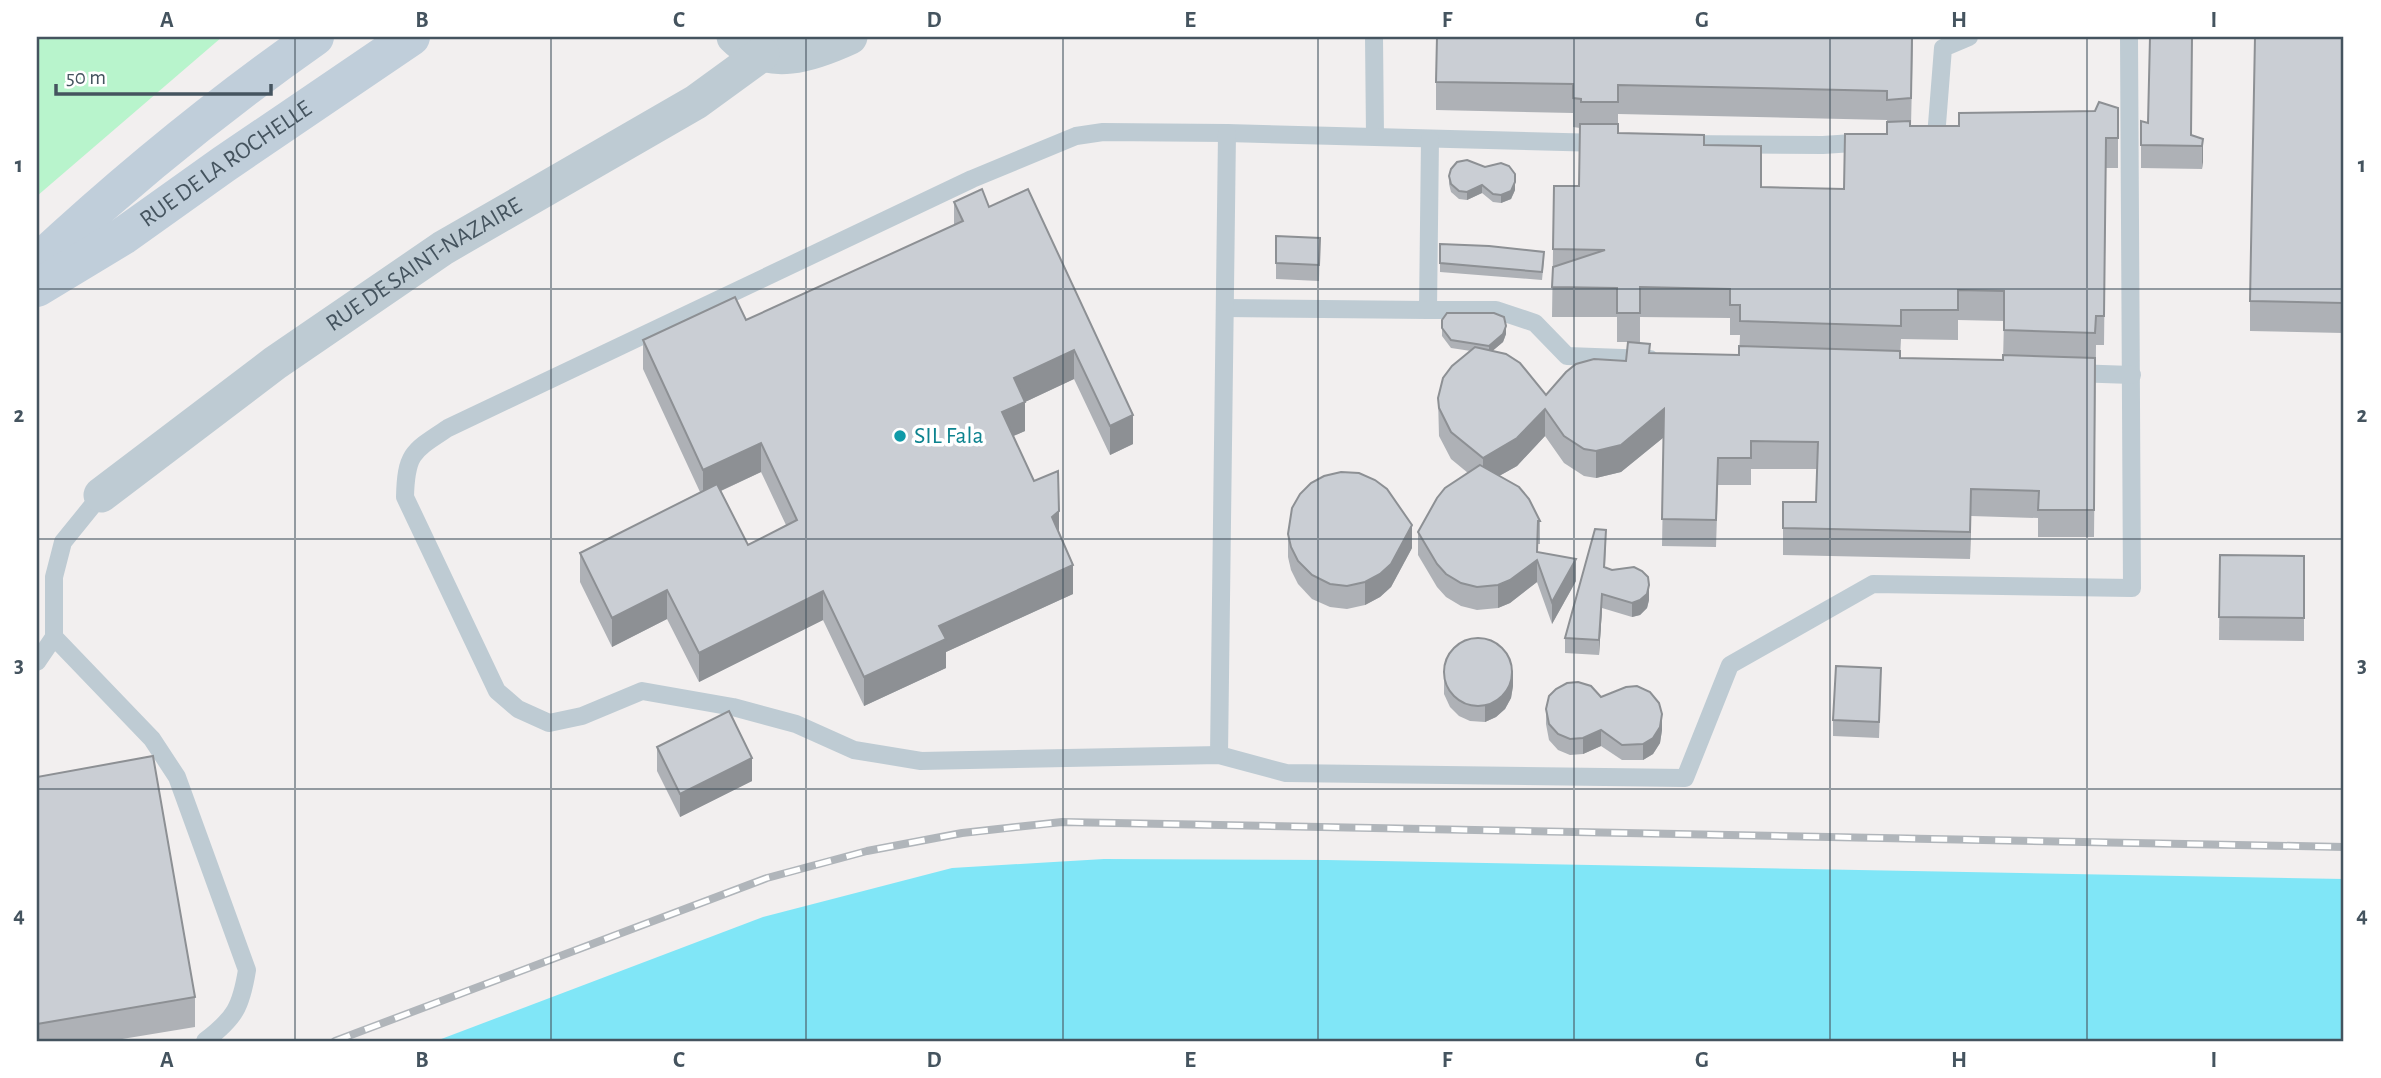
<svg xmlns="http://www.w3.org/2000/svg" width="2381" height="1078" viewBox="0 0 2381 1078" font-family="'Alegreya Sans',sans-serif">
  <style>
    .green { fill: #b8f4cc }
    .water { fill: #80e6f7 }
    .lines { fill: none; stroke-linecap: round; stroke-linejoin: round }
    .lane { stroke: #becbd3; stroke-width: 18 }
    .street { stroke: #becbd3; stroke-width: 35 }
    .secondary { stroke: #c0ceda; stroke-width: 38 }
    .rail-casing { stroke: #b0b5ba; stroke-width: 8 }
    .rail { stroke: #fff; stroke-width: 5; stroke-dasharray: 16; stroke-linecap: butt }
    .wall { fill: #aeb1b6; fill-rule: evenodd }
    .shaded-wall { fill: #8d9094 }
    .building { fill: #caced4; stroke: #8d9094; stroke-width: 2 }
    .grid { fill: none; stroke: #45545f; stroke-width: 2; stroke-opacity: 0.55 }
    .culture-dot { fill: #0f9aa8; stroke: #fff; stroke-width: 2.5 }
    .labels { text-anchor: middle; dominant-baseline: central; stroke-width: 7; stroke-linejoin: round; paint-order: stroke }
    .street-label { font-size: 24px; fill: #45545f; stroke: #fff }
    .culture-label { font-size: 24px; fill: #0d838f; stroke: #fff; text-anchor: start }
    .neatline { fill: none; stroke: #45545f; stroke-width: 2.5 }
    .grid-label { font-size: 23px; text-anchor: middle; font-weight: bold; fill: #45545f }
  </style>
  <rect width="100%" height="100%" fill="#f2efef"/>
  <polygon class="green" points="37,37 222,37 37,196"/>
  <polygon class="water" points="1104,859 1327,860 2344,879 2344,1041 436,1041 763,917 952,868"/>
  <g class="lines">
    <g class="lane">
      <polyline points="1374,37 1375,136"/>
      <polyline points="1924,138 1936,137 1943,48 1969,37"/>
      <path d="M 1602,143 L 1227,133 L 1103,132 L 1076,136 L 972,179 L 448,428 C 413,451 406,453 405,497 L 497,691 L 518,709 L 549,723 L 582,716 L 642,691 L 733,707 L 796,724 L 854,750 L 921,761 L 1219,755 L 1286,773 L 1685,778 L 1730,665 L 1873,584 L 2132,588 L 2129,37"/>
      <polyline points="1679,144 1823,145 1868,142"/>
      <polyline points="1225,308 1428,310 1430,139"/>
      <polyline points="1428,310 1496,310 1535,323 1567,356 1650,359"/>
      <polyline points="2073,373 2132,375"/>
      <path d="M 54,637 L 152,739 L 177,777 L 247,970 C 241,1007 235,1018 205,1041"/>
      <polyline points="37,662 54,637 54,577 63,542 101,495"/>
      <polyline points="1219,755 1227,133"/>
    </g>
    <g class="street">
      <path d="M 734,37 C 768,71 813,54 850,37"/>
      <path id="s1" d="M 101,495 L 275,363 L 443,248 L 696,102 L 762,54"/>
    </g>
    <g class="secondary">
      <path d="M 37,263 C 124,182 218,105 315,37"/>
      <path id="s2" d="M 37,288 L 123,236 L 224,164 L 411,37"/>
    </g>
    <g class="rail-casing">
      <polyline id="rail" points="335,1041 767,878 867,851 962,833 1062,822 2344,847"/>
    </g>
    <use href="#rail" class="rail"/>
  </g>
  <g class="wall">
    <path d="M 1913,37 L 1911,126 L 1959,126 L 2118,108 L 2118,168 L 2106,168 L 2104,345 L 2096,345 L 2094,537 L 2038,537 L 2038,518 L 1971,516 L 1970,559 L 1783,555 L 1783,528 L 1816,502 L 1817,469 L 1751,469 L 1751,485 L 1718,485 L 1716,547 L 1662,546 L 1664,437 L 1621,472 L 1596,478 L 1584,476 L 1564,463 L 1545,436 L 1517,466 L 1499,476 L 1540,521 L 1540,544 L 1538,544 L 1538,552 L 1576,581 L 1552,624 L 1537,582 L 1510,603 L 1498,608 L 1477,610 L 1461,606 L 1446,597 L 1437,587 L 1418,555 L 1418,532 L 1468,473 L 1451,459 L 1439,436 L 1438,398 L 1471,351 L 1451,348 L 1442,336 L 1442,320 L 1506,334 L 1503,342 L 1492,351 L 1546,395 L 1626,361 L 1650,353 L 1739,355 L 1740,335 L 1730,335 L 1730,318 L 1640,317 L 1640,342 L 1617,342 L 1617,317 L 1552,317 L 1554,186 L 1579,186 L 1580,128 L 1573,127 L 1573,113 L 1436,110 L 1436,82 ZM 1618,114 L 1887,120 L 1887,134 L 1844,189 L 1761,188 L 1704,145 L 1618,133 ZM 1958,320 L 2004,321 L 2003,360 L 1900,358 L 1901,339 L 1958,340 Z"/>
    <polygon points="2344,37 2344,309 2343,333 2250,331 2250,301"/>
    <polygon points="2141,121 2203,139 2202,169 2141,168"/>
    <polygon points="1449,176 1515,190 1511,199 1501,203 1493,202 1482,193 1467,200 1459,199 1451,192 1449,184"/>
    <path d="M 954,202 L 989,207 L 1133,444 L 1110,455 L 1074,379 L 1025,402 L 1025,431 L 1013,436 L 1059,533 L 1073,594 L 946,652 L 946,668 L 864,706 L 823,620 L 699,682 L 667,619 L 612,647 L 580,582 L 580,553 L 700,492 L 643,369 L 643,340 L 746,320 L 954,225 ZM 761,472 L 786,525 L 748,545 L 721,491 Z"/>
    <polygon points="1276,236 1320,238 1319,281 1276,279"/>
    <polygon points="1440,244 1544,260 1542,280 1440,272"/>
    <polygon points="1288,534 1412,548 1391,587 1380,597 1365,605 1347,609 1330,607 1312,599 1298,584 1291,570 1288,557"/>
    <polygon points="1606,545 1605,567 1649,600 1647,608 1640,615 1632,617 1602,608 1599,655 1565,653 1565,638"/>
    <polygon points="2220,555 2304,556 2304,641 2219,640"/>
    <polygon points="1444,666 1513,686 1511,698 1505,709 1496,717 1485,722 1470,721 1459,716 1450,707 1444,694"/>
    <polygon points="1881,684 1879,738 1833,736 1833,720"/>
    <polygon points="1601,697 1662,730 1660,743 1653,754 1643,760 1622,760 1601,746 1583,754 1570,755 1558,750 1549,740 1546,724 1546,709"/>
    <polygon points="657,747 752,781 680,817 657,771"/>
    <polygon points="37,777 195,997 195,1027 110,1041 37,1041"/>
  </g>
  <g class="shaded-wall">
    <polygon points="2203,139 2203,162 2202,169 2202,146"/>
    <polygon points="1515,182 1515,190 1511,199 1501,203 1501,195"/>
    <polygon points="1482,185 1482,193 1467,200 1467,192"/>
    <polygon points="1506,326 1506,334 1503,342 1489,354 1489,346"/>
    <polygon points="1074,350 1074,379 1025,402 1025,431 1002,441 1002,412 1014,378"/>
    <polygon points="1545,409 1545,436 1517,466 1483,485 1483,458"/>
    <polygon points="1664,409 1664,437 1621,472 1596,478 1596,451"/>
    <polygon points="1133,415 1133,444 1110,455 1110,426"/>
    <polygon points="761,443 761,472 703,499 703,470"/>
    <polygon points="1971,489 1971,516 1970,559 1970,532"/>
    <polygon points="1059,511 1059,540 1052,517"/>
    <polygon points="1412,525 1412,548 1391,587 1380,597 1365,605 1365,582"/>
    <polygon points="1576,559 1576,581 1552,624 1552,602"/>
    <polygon points="1537,560 1537,582 1510,603 1498,608 1498,585"/>
    <polygon points="1073,565 1073,594 946,652 946,668 864,706 864,677 939,626"/>
    <polygon points="1649,585 1649,600 1647,608 1640,615 1632,617 1632,603"/>
    <polygon points="667,590 667,619 612,647 612,618"/>
    <polygon points="823,591 823,620 699,682 699,653"/>
    <polygon points="1602,594 1602,608 1599,655 1599,640"/>
    <polygon points="1513,670 1513,686 1511,698 1505,709 1496,717 1485,722 1485,706"/>
    <polygon points="1662,714 1662,730 1660,743 1653,754 1643,760 1643,744"/>
    <polygon points="1601,730 1601,746 1583,754 1583,738"/>
    <polygon points="752,758 752,781 680,817 680,794"/>
  </g>
  <g class="building">
    <polygon points="1437,37 1912,37 1911,98 1887,100 1887,91 1618,85 1618,102 1581,102 1581,99 1573,98 1573,84 1436,82"/>
    <polygon points="2150,37 2192,37 2191,135 2203,139 2202,146 2141,145 2141,121 2148,123"/>
    <polygon points="2255,37 2344,37 2344,279 2343,303 2250,301"/>
    <polygon points="2099,102 2118,108 2118,138 2106,138 2104,316 2096,316 2095,333 2004,330 2004,291 1958,290 1958,310 1901,310 1901,326 1740,321 1740,305 1730,305 1730,289 1640,287 1640,313 1617,313 1617,288 1552,287 1553,267 1605,250 1553,249 1554,186 1579,186 1580,124 1618,124 1618,133 1704,135 1704,145 1761,146 1761,187 1844,189 1845,134 1887,134 1887,122 1910,121 1910,126 1959,126 1959,113 2095,111"/>
    <polygon points="1467,160 1485,167 1501,163 1509,166 1515,174 1515,182 1511,191 1501,195 1493,194 1482,185 1467,192 1459,191 1451,184 1449,176 1451,169 1457,162"/>
    <polygon points="982,189 989,207 1028,189 1133,415 1110,426 1074,350 1014,378 1025,402 1002,412 1034,481 1058,471 1059,511 1052,517 1073,565 939,626 946,639 864,677 823,591 699,653 667,590 612,618 580,553 717,484 748,545 797,520 761,443 703,470 643,340 735,297 746,320 963,221 954,202"/>
    <polygon points="1276,236 1320,238 1319,265 1276,263"/>
    <polygon points="1440,244 1489,246 1544,252 1542,272 1440,263"/>
    <polygon points="1447,313 1494,313 1504,317 1506,326 1503,334 1489,346 1451,340 1442,328 1442,320"/>
    <polygon points="1628,342 1650,344 1649,353 1739,355 1739,346 1900,351 1900,358 2003,360 2003,355 2095,358 2094,510 2038,510 2039,491 1971,489 1970,532 1783,528 1783,502 1816,502 1818,442 1751,441 1751,458 1718,458 1716,520 1662,519 1664,409 1621,445 1596,451 1584,449 1564,436 1545,409 1517,438 1483,458 1451,432 1439,408 1438,398 1443,378 1452,366 1475,347 1506,354 1520,363 1546,395 1566,372 1576,364 1594,359 1626,361"/>
    <polygon points="1480,465 1519,487 1529,499 1540,521 1538,521 1537,552 1576,559 1552,602 1537,560 1510,580 1498,585 1477,587 1461,583 1446,574 1437,564 1418,532 1437,498 1445,488"/>
    <polygon points="1341,472 1359,473 1375,480 1387,489 1412,525 1391,564 1380,574 1365,582 1347,586 1330,584 1312,575 1298,561 1291,547 1288,534 1292,508 1300,494 1311,483 1324,476"/>
    <polygon points="1595,529 1606,530 1604,567 1612,570 1634,567 1642,571 1648,577 1649,585 1647,594 1640,600 1632,603 1602,594 1599,640 1565,638"/>
    <polygon points="2220,555 2304,556 2304,618 2219,617"/>
    <circle cx="1478" cy="672" r="34"/>
    <polygon points="1836,666 1881,668 1879,722 1833,720"/>
    <polygon points="1578,682 1591,686 1601,697 1626,687 1637,686 1650,692 1659,703 1662,714 1660,727 1653,738 1643,744 1622,745 1601,730 1583,738 1570,739 1558,734 1549,724 1546,709 1549,696 1556,689 1567,683"/>
    <polygon points="729,711 752,758 680,794 657,747"/>
    <polygon points="153,756 195,997 37,1024 37,777"/>
  </g>
  <path class="grid" d="M 295,37 L 295,1041M 551,37 L 551,1041M 806,37 L 806,1041M 1063,37 L 1063,1041M 1318,37 L 1318,1041M 1574,37 L 1574,1041M 1830,37 L 1830,1041M 2087,37 L 2087,1041M 37,289 L 2344,289M 37,539 L 2344,539M 37,789 L 2344,789"/>
  <circle class="culture-dot" cx="900" cy="436" r="7"/>
  <g class="labels">
    <g class="street-label">
      <text stroke="none"><textPath href="#s2" startOffset="226">RUE DE LA ROCHELLE</textPath></text>
      <text stroke="none"><textPath href="#s1" startOffset="397">RUE DE SAINT-NAZAIRE</textPath></text>
    </g>
    <g class="culture-label">
      <text x="914" y="436">SIL Fala</text>
    </g>
  </g>
  <rect width="2381" height="1078" fill="none" stroke="#ffffff" stroke-width="77"/>
  <path d="M56 84v10h215v-10" fill="none" stroke="#45545f" stroke-width="3.5"/>
  <text x="66" y="84" font-size="21" fill="#45545f" stroke="#ffffff" stroke-width="5" paint-order="stroke">50 m</text>
  <rect x="38" y="38" width="2304" height="1002" class="neatline"/>
  <g class="grid-label">
    <text x="167" y="27">A</text>
    <text x="422" y="27">B</text>
    <text x="679" y="27">C</text>
    <text x="934" y="27">D</text>
    <text x="1190" y="27">E</text>
    <text x="1447" y="27">F</text>
    <text x="1702" y="27">G</text>
    <text x="1959" y="27">H</text>
    <text x="2214" y="27">I</text>
    <text x="19" y="172">1</text>
    <text x="2362" y="172">1</text>
    <text x="19" y="422">2</text>
    <text x="2362" y="422">2</text>
    <text x="19" y="672">3</text>
    <text x="2362" y="672">3</text>
    <text x="19" y="922">4</text>
    <text x="2362" y="922">4</text>
    <text x="167" y="1067">A</text>
    <text x="422" y="1067">B</text>
    <text x="679" y="1067">C</text>
    <text x="934" y="1067">D</text>
    <text x="1190" y="1067">E</text>
    <text x="1447" y="1067">F</text>
    <text x="1702" y="1067">G</text>
    <text x="1959" y="1067">H</text>
    <text x="2214" y="1067">I</text>
  </g>
</svg>
